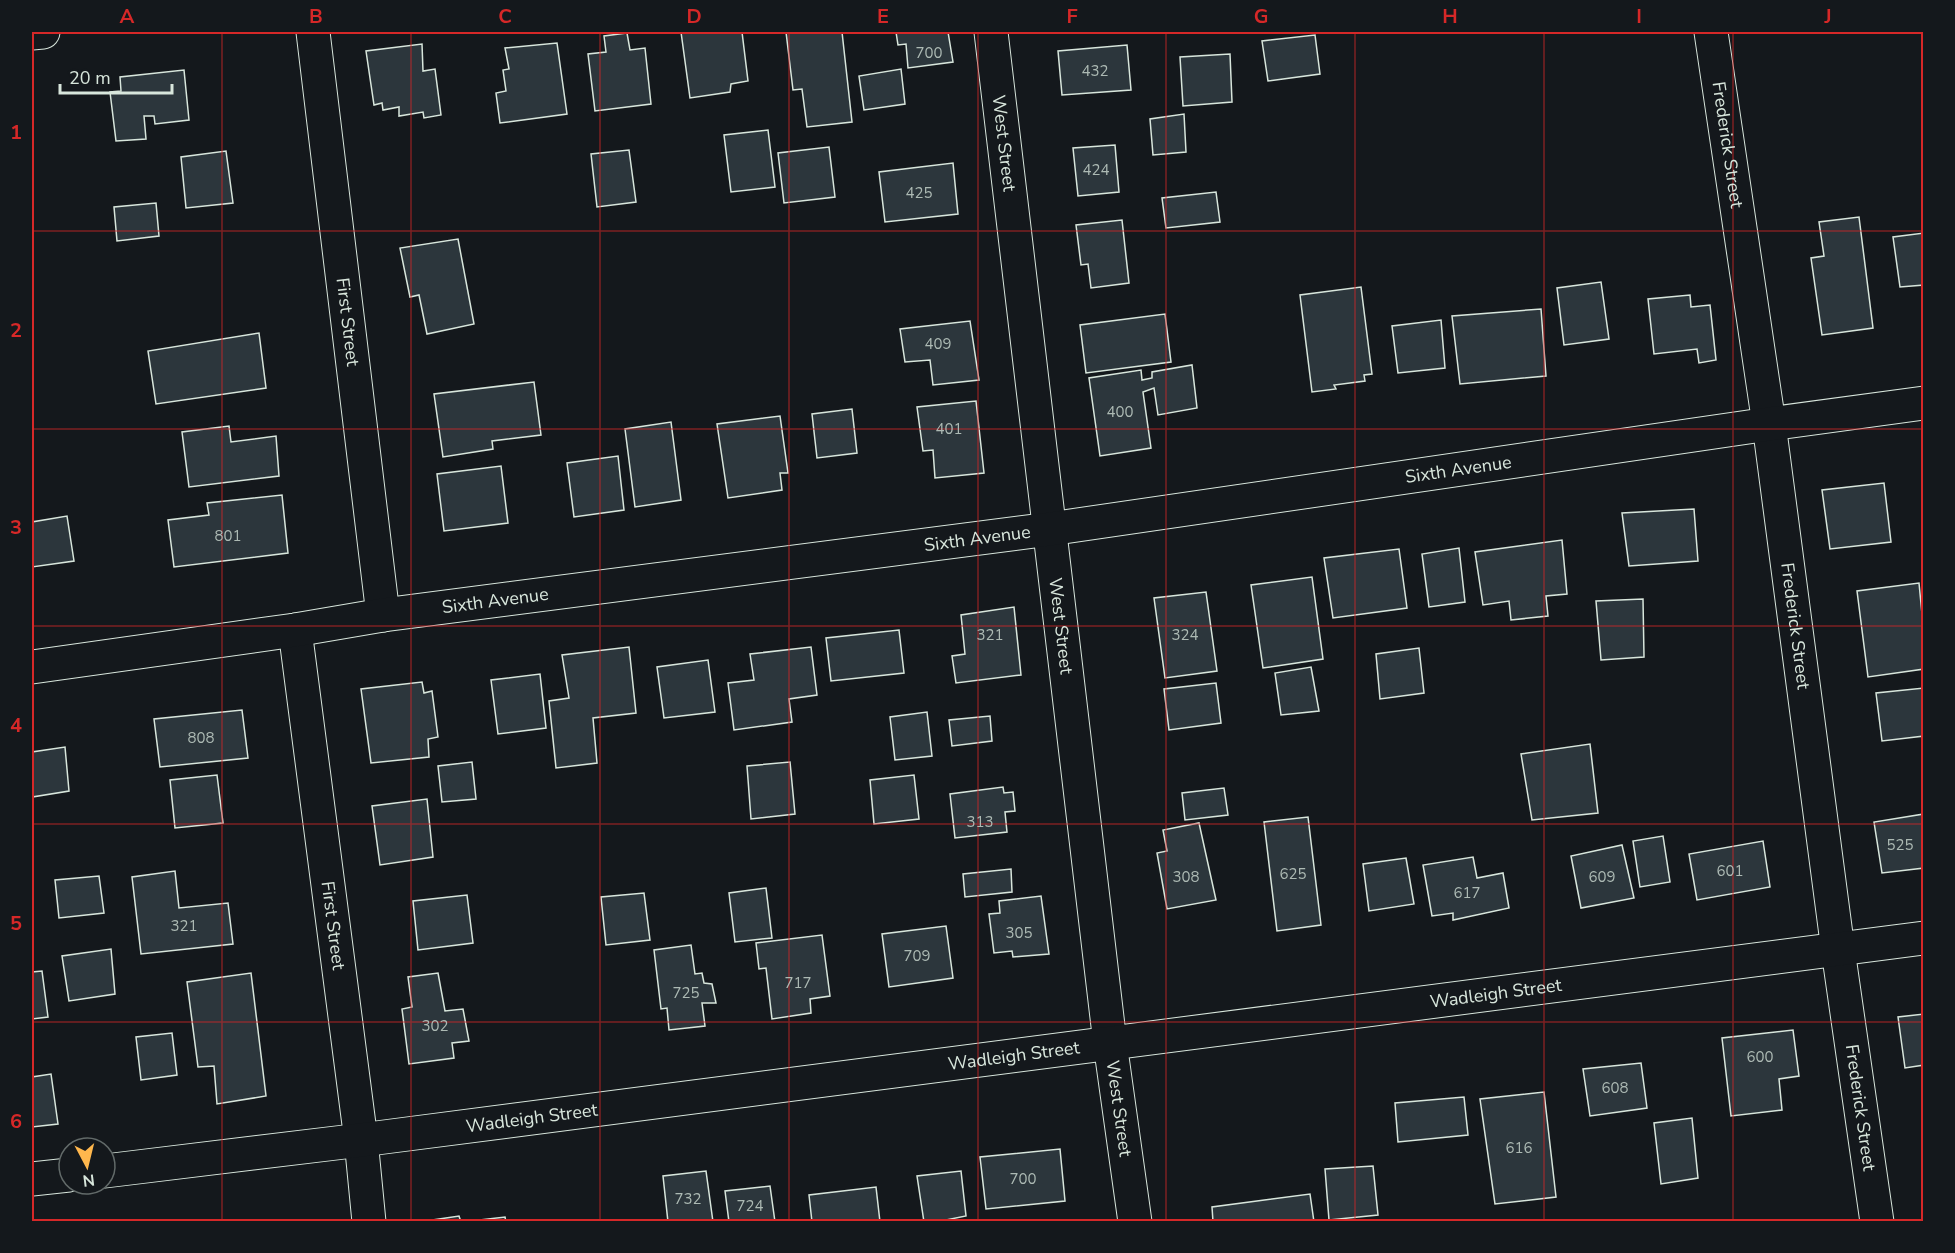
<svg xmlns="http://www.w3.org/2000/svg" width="1955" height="1253" viewBox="0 0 1955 1253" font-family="'Nunito Sans',sans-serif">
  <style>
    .building { fill: #2c363c; stroke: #d8e6dc; stroke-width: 1.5 }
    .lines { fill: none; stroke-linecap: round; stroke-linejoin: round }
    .minor-casing { stroke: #d8e6dc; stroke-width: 35 }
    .minor { stroke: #14181c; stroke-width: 33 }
    .grid { fill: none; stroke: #d62828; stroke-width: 1.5; stroke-opacity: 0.55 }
    .labels { text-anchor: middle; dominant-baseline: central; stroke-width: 4.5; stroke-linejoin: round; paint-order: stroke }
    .number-label { font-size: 15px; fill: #adbab4 }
    .street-label { font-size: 18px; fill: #d8e6dc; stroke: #14181c }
    .neatline { fill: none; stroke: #d62828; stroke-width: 2 }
    .grid-label { font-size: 20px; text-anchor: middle; font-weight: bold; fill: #d62828 }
  </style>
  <rect width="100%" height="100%" fill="#14181c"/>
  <g class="building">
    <polygon points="681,32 742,32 748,81 731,84 730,92 690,98"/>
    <polygon points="786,32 842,32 852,122 807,127 802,89 793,90"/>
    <polygon points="896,32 948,32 953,62 908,68 906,44 898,45"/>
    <polygon points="627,33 630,50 645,48 651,104 595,111 588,54 606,52 604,36"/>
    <polygon points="1315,35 1320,74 1268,81 1262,41"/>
    <polygon points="557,43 567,114 500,123 496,93 506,91 503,70 509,69 505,48"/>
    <polygon points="422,44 423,71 435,69 441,115 424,118 423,112 399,116 399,107 383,110 382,103 374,105 366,51"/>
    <polygon points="1127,45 1131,90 1062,95 1058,51"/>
    <polygon points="1230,54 1232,102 1183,106 1180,57"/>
    <polygon points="901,69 905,104 864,110 859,76"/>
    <polygon points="184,70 189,120 155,124 154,116 144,116 146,139 116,141 110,92 121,91 120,77"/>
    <polygon points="1184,114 1186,152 1153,155 1150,119"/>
    <polygon points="768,130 775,187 731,192 724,135"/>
    <polygon points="1115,145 1119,192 1078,196 1073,148"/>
    <polygon points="829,147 835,197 784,203 778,153"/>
    <polygon points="629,150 636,202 597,207 591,154"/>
    <polygon points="226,151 233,203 186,208 181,157"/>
    <polygon points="953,163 958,214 885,222 879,172"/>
    <polygon points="1216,192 1220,222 1166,228 1162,198"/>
    <polygon points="156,203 159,236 117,241 114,207"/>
    <polygon points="1859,217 1873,328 1822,335 1811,258 1824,256 1819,222"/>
    <polygon points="1122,220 1129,283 1091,288 1088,264 1081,265 1076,225"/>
    <polygon points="1924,233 1924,285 1900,287 1893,237"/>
    <polygon points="458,239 474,324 427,334 419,295 410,297 400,248"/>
    <polygon points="1601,282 1609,339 1564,345 1557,288"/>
    <polygon points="1361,287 1372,374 1364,375 1365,381 1334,385 1336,389 1312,392 1300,295"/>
    <polygon points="1690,295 1691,307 1710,305 1716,360 1699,363 1697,349 1654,354 1648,299"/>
    <polygon points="1541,309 1546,376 1460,384 1452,316"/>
    <polygon points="1165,314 1171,362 1086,373 1080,325"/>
    <polygon points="1441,320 1445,368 1398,373 1392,326"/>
    <polygon points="970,321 979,380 933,385 930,360 905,362 900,329"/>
    <polygon points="259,333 266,388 156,404 148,351"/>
    <polygon points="1192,365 1197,408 1158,415 1154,388 1143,392 1151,448 1100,456 1089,378 1141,370 1142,380 1152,378 1152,372"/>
    <polygon points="534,382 541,435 492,441 493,449 443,457 434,394"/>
    <polygon points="976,401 984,473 935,478 933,450 923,451 917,407"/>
    <polygon points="852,409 857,453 817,458 812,414"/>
    <polygon points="780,416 788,473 780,473 782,490 728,498 717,424"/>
    <polygon points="671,422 681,500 635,507 625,429"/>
    <polygon points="229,426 231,442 276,436 279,476 189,487 182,432"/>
    <polygon points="618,456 624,510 574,517 567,463"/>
    <polygon points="501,466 508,523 444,531 437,474"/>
    <polygon points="1884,483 1891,542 1830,549 1822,490"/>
    <polygon points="282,495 288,553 174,567 168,520 209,515 207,503"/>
    <polygon points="1694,509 1698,561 1629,566 1622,513"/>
    <polygon points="67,516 74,561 32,567 32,522"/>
    <polygon points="1562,540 1567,594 1546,596 1548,616 1511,620 1509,601 1483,605 1475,552"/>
    <polygon points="1459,548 1465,602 1429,607 1422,554"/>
    <polygon points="1399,549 1407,608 1333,618 1324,558"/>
    <polygon points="1312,577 1323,659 1263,668 1251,585"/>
    <polygon points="1919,583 1924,635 1924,669 1868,677 1857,591"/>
    <polygon points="1206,592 1217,671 1165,678 1154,598"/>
    <polygon points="1643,599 1644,657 1601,660 1596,601"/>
    <polygon points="1014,607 1021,675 956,683 952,656 965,654 961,615"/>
    <polygon points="899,630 904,673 831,681 826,638"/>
    <polygon points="629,647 636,713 593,718 597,763 556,768 549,701 569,698 562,655"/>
    <polygon points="811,647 817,695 789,699 792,722 734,730 728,683 754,680 750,654"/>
    <polygon points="1419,648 1424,693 1380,699 1376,654"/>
    <polygon points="708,660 715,712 664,718 657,667"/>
    <polygon points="1311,667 1319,711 1281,715 1275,673"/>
    <polygon points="540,674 546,728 498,734 491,680"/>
    <polygon points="422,682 424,693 432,691 438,737 428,739 429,757 371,763 361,689"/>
    <polygon points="1216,683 1221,723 1169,730 1164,689"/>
    <polygon points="1924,688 1924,736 1882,741 1876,693"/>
    <polygon points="242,710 248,758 160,767 154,719"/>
    <polygon points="927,712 932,756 895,760 890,717"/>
    <polygon points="990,716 992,741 952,746 949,720"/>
    <polygon points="1590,744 1598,813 1532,820 1521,754"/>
    <polygon points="65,747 69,791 32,797 32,752"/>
    <polygon points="472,762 476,799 442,802 438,766"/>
    <polygon points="790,762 795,814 751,819 747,766"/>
    <polygon points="217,775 223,823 175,828 170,780"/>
    <polygon points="914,775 919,819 874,824 870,780"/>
    <polygon points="1003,787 1004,793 1013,792 1015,811 1005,812 1007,832 955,838 950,794"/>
    <polygon points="1224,788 1228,815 1185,820 1182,793"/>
    <polygon points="427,799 433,857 380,865 372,806"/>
    <polygon points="1924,814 1924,868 1882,873 1874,822"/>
    <polygon points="1308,817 1321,925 1277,931 1264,822"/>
    <polygon points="1199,823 1216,900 1167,909 1157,853 1167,851 1163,830"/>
    <polygon points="1663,836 1670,882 1640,887 1633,841"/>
    <polygon points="1763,841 1770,887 1697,900 1689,854"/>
    <polygon points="1622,845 1634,898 1581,908 1571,856"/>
    <polygon points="1473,857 1477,878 1503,873 1509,908 1453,920 1453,913 1432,916 1423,865"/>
    <polygon points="1406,858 1414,904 1369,911 1363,864"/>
    <polygon points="1011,869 1012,892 965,897 963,874"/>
    <polygon points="175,871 179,908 228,903 233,944 141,954 132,877"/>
    <polygon points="99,876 104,913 59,918 55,880"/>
    <polygon points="766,888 772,938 735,942 729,893"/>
    <polygon points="644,893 650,940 606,945 601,897"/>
    <polygon points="467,895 473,943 418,950 413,901"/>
    <polygon points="1041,896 1049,954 1013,957 1012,951 994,953 989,914 1000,913 999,901"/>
    <polygon points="946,926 953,978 889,987 882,934"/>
    <polygon points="822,935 830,996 810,999 811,1013 772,1019 766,968 759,969 756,943"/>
    <polygon points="691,945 695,974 702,973 704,983 712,984 716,1003 702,1003 705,1026 669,1030 667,1008 661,1009 654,950"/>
    <polygon points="111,949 115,994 69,1001 62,956"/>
    <polygon points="42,971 48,1017 32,1019 32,972"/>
    <polygon points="251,973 266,1096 217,1104 214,1066 198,1067 187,982"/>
    <polygon points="438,973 445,1011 463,1009 469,1041 452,1043 454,1058 409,1064 402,1009 412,1007 408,977"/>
    <polygon points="1924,1014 1924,1065 1905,1068 1898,1017"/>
    <polygon points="1793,1030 1799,1076 1779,1079 1782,1110 1731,1116 1722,1038"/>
    <polygon points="172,1033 177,1075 141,1080 136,1037"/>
    <polygon points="1641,1063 1647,1108 1590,1116 1583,1069"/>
    <polygon points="51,1074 58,1124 32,1127 32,1077"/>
    <polygon points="1544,1092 1556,1197 1495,1204 1480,1099"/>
    <polygon points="1464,1097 1468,1135 1398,1142 1395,1103"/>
    <polygon points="1692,1118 1698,1178 1661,1184 1654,1123"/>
    <polygon points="1060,1149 1065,1201 986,1209 980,1157"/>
    <polygon points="1373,1166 1378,1215 1329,1220 1325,1169"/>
    <polygon points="706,1171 713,1222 668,1222 663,1176"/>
    <polygon points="961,1171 966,1216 936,1222 924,1222 917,1176"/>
    <polygon points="770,1186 775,1222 729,1222 725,1191"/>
    <polygon points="876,1187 880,1222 812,1222 809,1195"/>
    <polygon points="1310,1194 1314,1222 1213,1222 1212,1207"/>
    <polygon points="459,1216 461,1222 426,1222 426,1221"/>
    <polygon points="505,1217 506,1222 462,1222"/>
  </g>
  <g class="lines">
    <g class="minor-casing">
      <g id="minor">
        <path id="s1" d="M 313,32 L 383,615"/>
        <path id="s2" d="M 991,32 L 1110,1043 L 1135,1222"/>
        <path id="s3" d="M 1711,32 L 1769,424 L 1838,950 L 1877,1222"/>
        <polyline points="32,33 43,32"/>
        <path id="s4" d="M 295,630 L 361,1140 L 369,1222"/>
        <path id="s5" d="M 32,667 L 295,630 L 383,615 L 1050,529 L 1769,424 L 1924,403"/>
        <path id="s6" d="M 105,1171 L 361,1140 L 1924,938"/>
        <polyline points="32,1179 69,1175"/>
      </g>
    </g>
    <use href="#minor" class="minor"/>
  </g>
  <path class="grid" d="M 222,32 L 222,1222M 411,32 L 411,1222M 600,32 L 600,1222M 789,32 L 789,1222M 978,32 L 978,1222M 1166,32 L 1166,1222M 1355,32 L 1355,1222M 1544,32 L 1544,1222M 1733,32 L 1733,1222M 32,231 L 1924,231M 32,429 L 1924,429M 32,626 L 1924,626M 32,824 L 1924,824M 32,1022 L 1924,1022"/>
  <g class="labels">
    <g class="number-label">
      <text x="929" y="53">700</text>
      <text x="1095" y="71">432</text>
      <text x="1096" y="170">424</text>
      <text x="919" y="193">425</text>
      <text x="938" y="344">409</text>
      <text x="1120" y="412">400</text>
      <text x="949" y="429">401</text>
      <text x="228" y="536">801</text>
      <text x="990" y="635">321</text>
      <text x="1185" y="635">324</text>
      <text x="201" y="738">808</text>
      <text x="980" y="822">313</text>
      <text x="1900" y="845">525</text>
      <text x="1730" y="871">601</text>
      <text x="1293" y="874">625</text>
      <text x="1186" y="877">308</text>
      <text x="1602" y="877">609</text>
      <text x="1467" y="893">617</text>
      <text x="184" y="926">321</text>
      <text x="1019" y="933">305</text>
      <text x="917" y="956">709</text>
      <text x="798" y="983">717</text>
      <text x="686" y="993">725</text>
      <text x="435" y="1026">302</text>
      <text x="1760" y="1057">600</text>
      <text x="1615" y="1088">608</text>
      <text x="1519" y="1148">616</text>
      <text x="1023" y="1179">700</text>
      <text x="688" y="1199">732</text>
      <text x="750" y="1206">724</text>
    </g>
    <g class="street-label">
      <text stroke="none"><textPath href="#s2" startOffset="112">West Street</textPath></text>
      <text stroke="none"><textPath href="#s3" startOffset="114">Frederick Street</textPath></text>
      <text stroke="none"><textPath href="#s1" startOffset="292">First Street</textPath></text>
      <text stroke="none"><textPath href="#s5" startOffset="1440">Sixth Avenue</textPath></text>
      <text stroke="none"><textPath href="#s5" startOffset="954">Sixth Avenue</textPath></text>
      <text stroke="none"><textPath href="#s5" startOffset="468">Sixth Avenue</textPath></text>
      <text stroke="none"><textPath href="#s3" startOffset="600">Frederick Street</textPath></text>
      <text stroke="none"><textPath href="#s2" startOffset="598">West Street</textPath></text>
      <text stroke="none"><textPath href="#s4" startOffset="298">First Street</textPath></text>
      <text stroke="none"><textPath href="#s6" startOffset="1402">Wadleigh Street</textPath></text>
      <text stroke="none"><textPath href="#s6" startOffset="916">Wadleigh Street</textPath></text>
      <text stroke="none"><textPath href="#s3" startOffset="1086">Frederick Street</textPath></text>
      <text stroke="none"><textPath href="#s2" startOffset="1084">West Street</textPath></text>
      <text stroke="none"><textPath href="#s6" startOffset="430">Wadleigh Street</textPath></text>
    </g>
  </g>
  <rect width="1955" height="1253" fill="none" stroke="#14181c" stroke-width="66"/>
  <g transform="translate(87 1166) rotate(173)"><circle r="28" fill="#14181c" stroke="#626a69" stroke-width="1.5"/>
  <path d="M0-4.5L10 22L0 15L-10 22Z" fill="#ffb74d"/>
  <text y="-9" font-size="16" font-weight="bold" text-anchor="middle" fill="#d8e6dc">N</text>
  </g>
  <path d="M60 84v9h112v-9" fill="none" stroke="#d8e6dc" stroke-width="3"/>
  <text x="69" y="84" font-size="18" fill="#d8e6dc" stroke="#14181c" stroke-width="4.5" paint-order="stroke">20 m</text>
  <rect x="33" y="33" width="1889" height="1187" class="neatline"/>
  <g class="grid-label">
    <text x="127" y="23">A</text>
    <text x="316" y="23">B</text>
    <text x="505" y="23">C</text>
    <text x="694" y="23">D</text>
    <text x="883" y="23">E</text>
    <text x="1072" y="23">F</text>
    <text x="1261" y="23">G</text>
    <text x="1450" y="23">H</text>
    <text x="1639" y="23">I</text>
    <text x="1828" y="23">J</text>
    <text x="16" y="139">1</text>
    <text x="16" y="337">2</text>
    <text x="16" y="534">3</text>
    <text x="16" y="732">4</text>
    <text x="16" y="930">5</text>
    <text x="16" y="1128">6</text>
  </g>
</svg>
